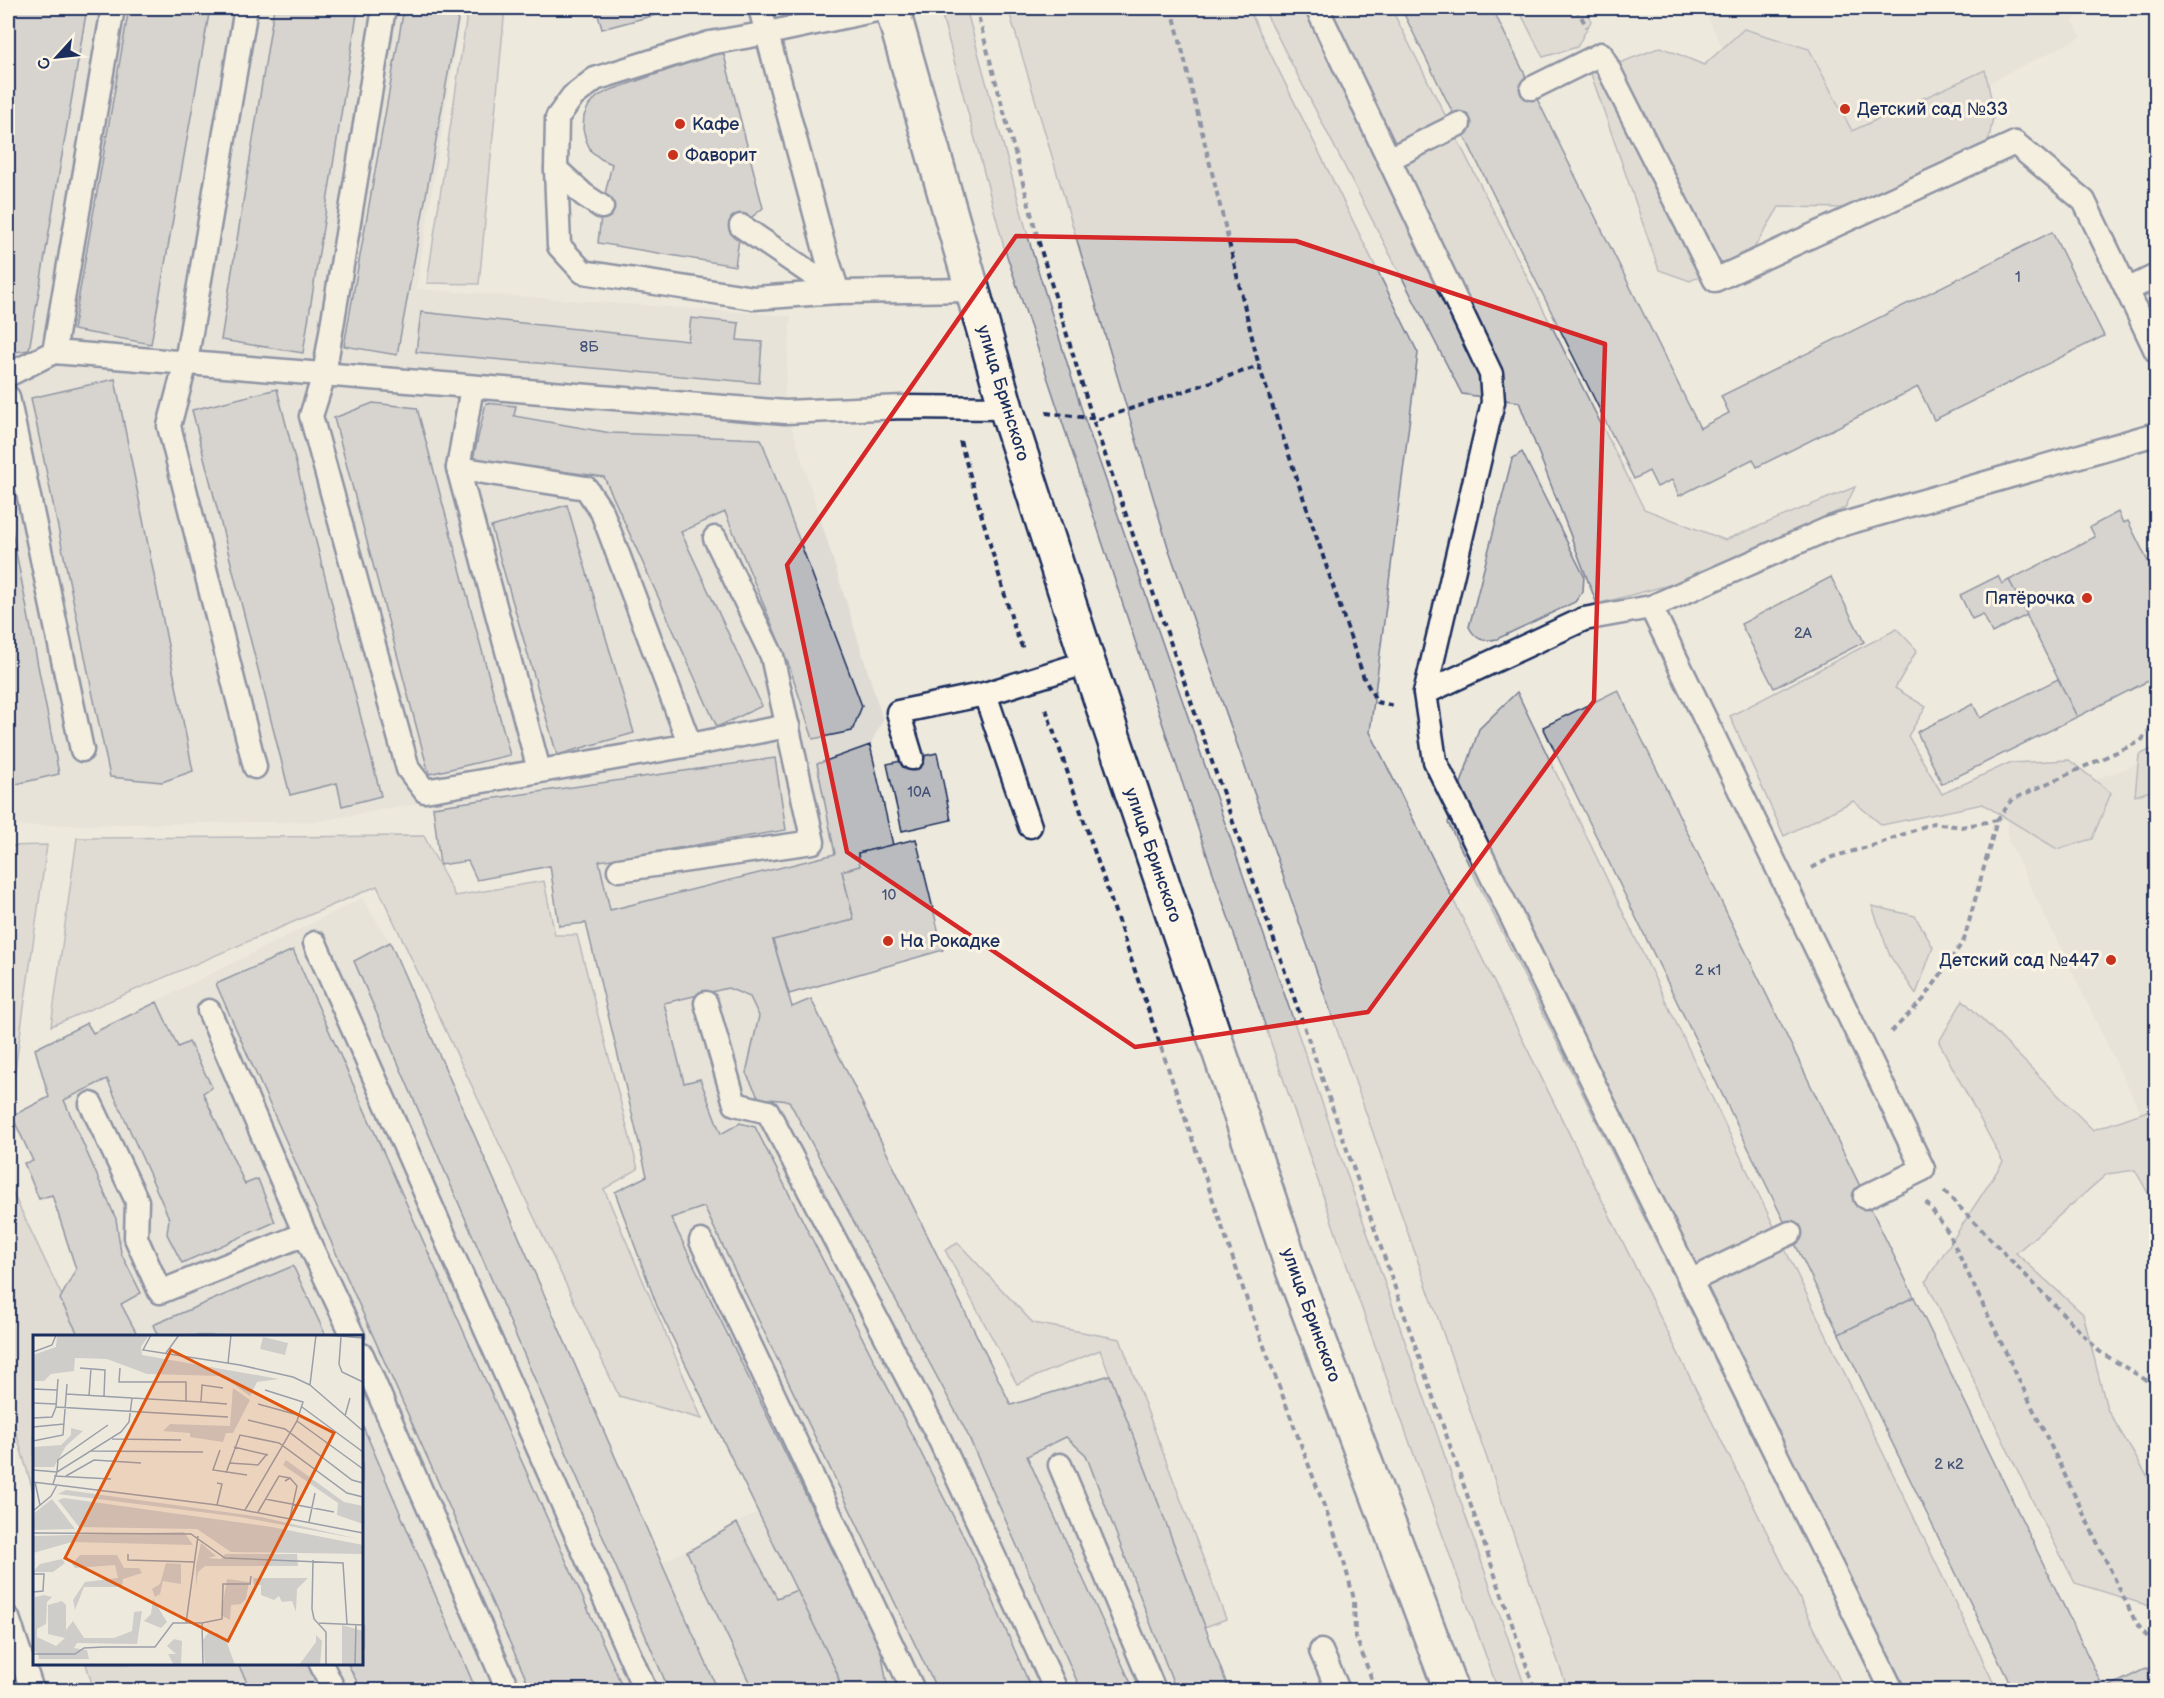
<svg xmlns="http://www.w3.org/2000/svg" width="2164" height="1698" viewBox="0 0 2164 1698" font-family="'Balsamiq Sans',sans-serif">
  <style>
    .built { fill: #dedbd4 }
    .green { fill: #cfcdca; stroke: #757e94; stroke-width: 1.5 }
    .building { fill: #babbbe; stroke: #1b2f5e; stroke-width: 1.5 }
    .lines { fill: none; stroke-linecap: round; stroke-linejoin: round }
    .service-casing { stroke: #1b2f5e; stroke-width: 27 }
    .secondary-casing { stroke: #1b2f5e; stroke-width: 38 }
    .path { stroke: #1b2f5e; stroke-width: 4; stroke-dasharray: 6 4.5; stroke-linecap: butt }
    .service { stroke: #fcf5e5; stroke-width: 22 }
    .secondary { stroke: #fcf5e5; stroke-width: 33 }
    .marked { fill: none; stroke: #d62828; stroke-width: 4.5; stroke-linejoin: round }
    .poi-dot { fill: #c8321e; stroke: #fcf5e5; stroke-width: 2 }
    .labels { text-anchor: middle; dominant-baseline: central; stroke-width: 6; stroke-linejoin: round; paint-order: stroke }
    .number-label { font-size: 15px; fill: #435276 }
    .poi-label { font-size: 18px; fill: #1b2f5e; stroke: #fcf5e5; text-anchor: start }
    .street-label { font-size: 18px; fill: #1b2f5e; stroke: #fcf5e5 }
    .inset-road { fill: none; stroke: #9a9faa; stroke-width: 1.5 }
    .view { fill: #de5710; fill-opacity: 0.15; stroke: #de5710; stroke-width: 3 }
    .inset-edge { fill: none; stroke: #1b2f5e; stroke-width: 3 }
  </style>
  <rect width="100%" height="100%" fill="#eee9dd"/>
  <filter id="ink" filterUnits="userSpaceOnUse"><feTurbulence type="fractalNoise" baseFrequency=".0167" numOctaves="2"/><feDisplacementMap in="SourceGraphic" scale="12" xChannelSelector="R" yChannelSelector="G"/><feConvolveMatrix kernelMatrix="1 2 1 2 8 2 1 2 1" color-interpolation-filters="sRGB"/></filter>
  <g filter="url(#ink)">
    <g class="built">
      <polygon points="8,8 462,8 416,289 791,316 784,402 883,720 870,745 893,845 773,940 792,1006 811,999 1011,1405 1110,1375 1229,1690 251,1690 238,1664 362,1664 362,1336 79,1336 60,1299 76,1269 52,1195 39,1199 24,1163 33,1161 12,1116 49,1096 35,1049 87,1023 93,1033 362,898 390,942 662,1563 758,1512 657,1306 615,1192 647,1176 586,923 559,926 550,867 477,880 467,861 440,865 432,801 319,821 8,826"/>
      <polygon points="1703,8 2098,8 2073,20 2081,37 1789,182"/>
      <polygon points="2156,757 2156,1145 2008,840 2008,820 2021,807"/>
    </g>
    <g class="green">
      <polygon points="468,8 505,8 479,284 427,283"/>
      <polygon points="940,8 966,8 1032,251 1085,420 1526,1690 1498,1690 1357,1295 1178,770 1004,247"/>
      <polygon points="1008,8 1248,8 1418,353 1370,732 1845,1690 1568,1690 1168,547"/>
      <polygon points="1263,8 1391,8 1644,509 1725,540 1855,487 1845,508 1684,581 1597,604 1519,402 1462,394"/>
      <polygon points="1518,8 1584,8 1591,21 1577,47 1543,57"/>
      <polygon points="1744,29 1809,49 1852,131 1985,70 1994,112 1983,171 1905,207 1852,208 1779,207 1751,253 1690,281 1659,270 1591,74 1661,47 1704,65"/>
      <path d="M 1522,452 L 1584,576 L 1583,591 L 1575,602 L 1497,639 C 1483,642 1476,640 1469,627 L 1512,459 Z"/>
      <polygon points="1897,629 1917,650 1895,688 1926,707 1908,736 1942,794 2009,763 2069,760 2111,793 2092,839 2057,849 1983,804 1882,825 1853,801 1784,836 1730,716"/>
      <polygon points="1517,692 1997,1690 1879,1690 1448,823 1479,729"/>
      <polygon points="2156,747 2156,789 2135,796 2139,755"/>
      <polygon points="424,836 455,896 544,881 555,935 577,935 638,1169 604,1189 702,1419 619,1396 377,886 51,1026 77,838"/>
      <polygon points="47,845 8,1120 8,846"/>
      <polygon points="1872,906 1915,916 1933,947 1916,994 1890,956"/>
      <polygon points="1963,1000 2093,1130 2156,1108 2156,1207 2135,1170 2107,1174 2016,1253 2083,1314 2107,1409 2156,1491 2156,1608 2075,1583 2030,1496 1926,1281 2003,1162 1939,1042"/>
      <polygon points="8,1183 81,1336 34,1336 34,1494 8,1405"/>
      <polygon points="958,1243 1033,1323 1120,1339 1226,1619 1205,1627 1100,1350 1017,1384 945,1250"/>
      <polygon points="86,1664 238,1664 251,1690 94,1690"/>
    </g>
    <g class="building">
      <polygon points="8,8 87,8 29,350 8,353"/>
      <polygon points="129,8 210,8 151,344 73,330"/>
      <polygon points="274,8 358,8 303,353 221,340"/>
      <polygon points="404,8 460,8 397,355 344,346"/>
      <polygon points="596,8 682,8 602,29"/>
      <polygon points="1401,8 1492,8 1700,428 1729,413 1721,396 2052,232 2104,336 1934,420 1918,387 1757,467 1753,459 1679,496 1672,480 1657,487 1649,471 1634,479"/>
      <polygon points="723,51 763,208 741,226 735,266 598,243 602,207 612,164 601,159 591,151 586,140 583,129 584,116 589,105 598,96 608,91"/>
      <polygon points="421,312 688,341 691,318 739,323 737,340 762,342 759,383 416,352"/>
      <polygon points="115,379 193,771 162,782 110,777 31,398"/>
      <polygon points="277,389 381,796 342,806 337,783 290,795 192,410"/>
      <polygon points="373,403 417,408 510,755 429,774 334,418"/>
      <polygon points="486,403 516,406 514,416 611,433 761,439 862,706 852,731 813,739 790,668 725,512 681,532 762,706 717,727 604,477 473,459"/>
      <polygon points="567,505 634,733 557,755 491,527"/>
      <polygon points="8,511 59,774 8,786"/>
      <polygon points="2118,512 2123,523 2128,521 2156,578 2156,677 2077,717 2009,580 2095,537 2090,527"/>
      <polygon points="1998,576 2002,584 2009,580 2027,615 1992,633 1983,614 1972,619 1960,595"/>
      <polygon points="1831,577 1864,642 1774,688 1741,624"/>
      <polygon points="2058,679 2077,717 1942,784 1917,732 1973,704 1980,718"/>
      <polygon points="1618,690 1914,1297 1839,1334 1543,727"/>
      <polygon points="870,745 893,845 858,853 860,866 842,871 854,920 773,940 792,1007 811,999 1011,1405 1110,1375 1229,1690 1176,1690 1086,1455 1066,1437 1027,1456 1134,1690 1081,1690 966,1431 789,1101 759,1098 746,1073 759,1016 750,997 728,988 664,1003 684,1083 700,1079 721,1134 740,1123 755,1127 974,1557 1032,1690 937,1690 704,1207 671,1218 881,1650 888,1690 841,1690 837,1673 657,1306 615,1192 647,1176 586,923 559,926 550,866 477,880 468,861 440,865 433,807 775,758 786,830 599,861 610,910 835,854 817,764"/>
      <polygon points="937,753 951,820 902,831 887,764"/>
      <polygon points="916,839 943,950 789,994 773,940 854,920 842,871 860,866 858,853"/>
      <polygon points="390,942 662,1564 718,1690 669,1690 354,961"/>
      <polygon points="293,950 624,1690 531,1690 216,984"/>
      <polygon points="157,1002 178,1047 189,1042 212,1087 203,1093 245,1184 258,1179 275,1222 182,1263 167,1234 169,1218 107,1079 64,1100 116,1219 121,1253 141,1293 121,1304 138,1336 79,1336 60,1299 76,1269 52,1195 39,1199 24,1163 33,1161 12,1116 49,1097 35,1049 87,1023 93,1033"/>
      <polygon points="293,1266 326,1336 158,1336 153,1325"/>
      <polygon points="1914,1297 2104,1689 2100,1690 2013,1690 1839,1334"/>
      <polygon points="362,1424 476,1690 361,1690 348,1664 362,1664"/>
      <polygon points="737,1523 777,1598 797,1590 837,1673 841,1690 753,1690 687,1552"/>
      <polygon points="238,1664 310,1664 322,1690 251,1690"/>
      <polygon points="2147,1668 2156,1690 2100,1690 2104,1689"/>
    </g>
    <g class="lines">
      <g class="service-casing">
        <g id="service">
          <polyline points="246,8 186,362 169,426 255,767"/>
          <polyline points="384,8 324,375 311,416 408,769 425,791 690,745 788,726"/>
          <polyline points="760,8 827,258 838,292"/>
          <polyline points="1317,8 1491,374 1493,402 1425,693 1435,761 1892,1690"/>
          <polyline points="1532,88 1601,54 1715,280 2015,143 2084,201 2127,290"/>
          <polyline points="1389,159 1459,124"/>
          <polyline points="556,169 559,246 583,272 754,298 838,292 973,290"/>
          <polyline points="602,207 584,195 556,169 557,118 572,97 595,79 710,43 768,33 886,8"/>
          <polyline points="741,226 838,292"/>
          <polyline points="2156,276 2127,290 2156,351"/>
          <polyline points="54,352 113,8"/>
          <polyline points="8,375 54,352 785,412 903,407 1006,408"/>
          <polyline points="472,387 458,468 539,770"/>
          <polyline points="8,397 82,750"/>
          <polyline points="458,468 586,488 602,512 690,745"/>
          <polyline points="1651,607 1923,1169 1865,1197"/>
          <polyline points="1425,693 1584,619 1651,607 1830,528 2156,434"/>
          <polyline points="985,694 1030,826"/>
          <polyline points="912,758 898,712 985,694 1088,662"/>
          <polyline points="619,870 813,842 772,656 715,538"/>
          <polyline points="315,943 645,1690"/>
          <polyline points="706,1003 735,1104 768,1112 939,1438 1056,1690"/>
          <polyline points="209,1011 305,1234"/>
          <polyline points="91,1104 137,1201 136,1238 160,1292 305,1234 353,1336"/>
          <polyline points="701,1241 913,1690"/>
          <polyline points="1690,1281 1790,1233"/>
          <polyline points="362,1355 508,1690"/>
          <polyline points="1060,1465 1154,1690"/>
          <polyline points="8,1618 32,1690"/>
          <polyline points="1321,1651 1338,1690"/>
          <polyline points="321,1664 334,1690"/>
        </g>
      </g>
      <g class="secondary-casing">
        <polyline id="secondary" points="892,8 1006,408 1088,662 1293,1270 1451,1690"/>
      </g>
      <g class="path">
        <polyline points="976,8 1041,250 1093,420 1535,1690"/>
        <polyline points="1172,8 1259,366 1364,678 1377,702 1394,706"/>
        <polyline points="1576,8 1587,27"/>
        <polyline points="1046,413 1100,419 1259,366"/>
        <polyline points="960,441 1015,630 1023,649"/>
        <polyline points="1046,709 1250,1309 1341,1551 1354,1599 1355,1635 1376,1690"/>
        <polyline points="1812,868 1832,857 1875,845 1933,823 1961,827 1997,820"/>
        <polyline points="1891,1032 1924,999 1964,940 1997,820 2013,799 2141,741 2156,721"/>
        <polyline points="1944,1191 2100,1352 2156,1386"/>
        <polyline points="1926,1202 1948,1232 2136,1623 2150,1640 2156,1643"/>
      </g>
      <use href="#service" class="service"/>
      <use href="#secondary" class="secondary"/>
    </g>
  </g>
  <path d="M0 0H2164V1698H0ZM 1016,236 L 1296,241 L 1605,344 L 1594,701 L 1368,1012 L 1135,1047 L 847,852 L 787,565 Z" fill="#eee9dd" fill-opacity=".55" fill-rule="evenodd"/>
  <path class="marked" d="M 1016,236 L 1296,241 L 1605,344 L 1594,701 L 1368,1012 L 1135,1047 L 847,852 L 787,565 Z"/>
  <g class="poi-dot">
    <circle cx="1845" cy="109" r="6"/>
    <circle cx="680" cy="124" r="6"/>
    <circle cx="673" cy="155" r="6"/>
    <circle cx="2087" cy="598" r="6"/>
    <circle cx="888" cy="941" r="6"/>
    <circle cx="2111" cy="960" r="6"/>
  </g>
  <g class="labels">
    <g class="number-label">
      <text x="2018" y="277">1</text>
      <text x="589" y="347">8Б</text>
      <text x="1803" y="633">2А</text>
      <text x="919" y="792">10А</text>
      <text x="889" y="895">10</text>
      <text x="1708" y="970">2 к1</text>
      <text x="1949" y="1464">2 к2</text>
    </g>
    <g class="poi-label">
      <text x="1857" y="109">Детский сад №33</text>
      <text x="692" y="124">Кафе</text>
      <text x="685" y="155">Фаворит</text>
      <text x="2075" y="598" text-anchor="end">Пятёрочка</text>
      <text x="900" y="941">На Рокадке</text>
      <text x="2099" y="960" text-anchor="end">Детский сад №447</text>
    </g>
    <g class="street-label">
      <text transform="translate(1003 393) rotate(73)">улица Бринского</text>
      <text transform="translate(1153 855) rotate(71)">улица Бринского</text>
      <text transform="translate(1311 1315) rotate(70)">улица Бринского</text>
    </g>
  </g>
  <g transform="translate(33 1335)">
    <rect width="330" height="330" fill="#eee9dd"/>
    <path d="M 24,0 L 116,0 L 108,12 L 109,20 L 246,44 L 224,47 L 217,61 L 189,41 L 114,39 L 74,24 L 42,23 L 41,36 L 18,39 L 11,46 L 0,46 L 0,20 L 23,12 ZM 230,2 L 255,8 L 252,20 L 227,14 ZM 200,53 L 217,65 L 200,98 L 193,98 L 190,107 L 157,102 L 157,98 L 130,96 L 137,89 L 197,91 ZM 38,93 L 50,96 L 33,111 L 21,132 L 0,132 L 0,112 L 28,110 L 38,100 ZM 253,125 L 311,167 L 330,171 L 330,189 L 304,180 L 305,168 L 250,130 ZM 33,155 L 228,182 L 326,204 L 207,182 L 25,159 ZM 31,163 L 239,192 L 330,210 L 330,219 L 198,217 L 164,194 L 46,192 L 25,165 ZM 19,164 L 42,194 L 0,195 L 0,179 ZM 151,197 L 160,210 L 39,207 L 0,218 L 0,201 ZM 168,208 L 183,221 L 175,223 L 188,224 L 192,219 L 264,219 L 265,231 L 172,231 L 165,237 L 163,252 L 163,231 ZM 47,220 L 84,220 L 91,233 L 106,233 L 109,238 L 90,244 L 89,252 L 51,252 L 42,275 L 40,265 L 52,247 L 85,243 L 82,230 L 42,233 L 39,229 ZM 29,224 L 32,228 L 20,237 L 0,237 L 7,229 ZM 133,228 L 148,229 L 148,249 L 130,246 L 127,259 L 122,262 L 119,254 L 127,249 ZM 220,243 L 275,243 L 264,254 L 263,277 L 259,266 L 249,267 L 246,261 L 241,265 L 228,260 L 228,250 L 221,250 ZM 194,244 L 216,247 L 213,264 L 208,269 L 198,270 L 197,285 L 188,280 ZM 11,260 L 19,262 L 14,267 L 13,289 L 4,294 L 4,302 L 23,311 L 32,303 L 15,299 L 15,270 L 29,266 L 33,270 L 33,295 L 40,286 L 51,303 L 81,303 L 99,296 L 101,277 L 109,276 L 104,309 L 44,308 L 41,313 L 54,315 L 56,324 L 6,324 L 5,318 L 1,317 L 2,262 ZM 120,264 L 134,287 L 128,293 L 111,286 L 118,279 ZM 309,290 L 330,296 L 330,330 L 309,330 ZM 175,298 L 184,298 L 193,305 L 202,330 L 172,330 L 170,305 ZM 283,300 L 289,306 L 287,330 L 266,330 L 283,307 ZM 141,304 L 149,306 L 148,330 L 141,330 L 135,319 L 143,319 L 134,311 Z" fill="#cfcdca"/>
    <path class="inset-road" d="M 118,0 L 110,15 L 207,30 L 260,42 L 277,50M 283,0 L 277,50 L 330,96M 295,0 L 330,3M 308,2 L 306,29 L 309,37 L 330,47M 0,17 L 19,10 L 23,0M 133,18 L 146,0M 195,28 L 198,0M 47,33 L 72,35 L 71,61M 87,33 L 86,47 L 153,47 L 153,67M 25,44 L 23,72 L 195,82M 0,54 L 24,55M 33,59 L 99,63M 56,61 L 58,33M 168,67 L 194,69M 0,68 L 23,69M 225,69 L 265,80M 269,72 L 330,117M 312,81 L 317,63M 0,83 L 19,82 L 23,72M 215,85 L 252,94 L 319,145 L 330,148M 264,86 L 330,134M 0,92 L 31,89M 79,104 L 148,105M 0,106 L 30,100 L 34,49M 201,112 L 235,120M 187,115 L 180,135 L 214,140M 58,116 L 170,117M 196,128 L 225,130 L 234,119M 0,135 L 24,137M 24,137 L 25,125 L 75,90M 193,138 L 207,100 L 246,108 L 314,158 L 330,162M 21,141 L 78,144M 33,141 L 61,125 L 108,128M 252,146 L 257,143 L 264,151 L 257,183M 0,147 L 184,170 L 330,198M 2,147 L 7,170M 184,148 L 189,149 L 184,170M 20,149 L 24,137 L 88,97 L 96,87 L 99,63 L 168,67 L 169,50 L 190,53M 232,164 L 301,177M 212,175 L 264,86 L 270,67 L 232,55M 0,176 L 18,161 L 24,150M 225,177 L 246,141 L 257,143M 276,187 L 282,158M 0,198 L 158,199 L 192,223 L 310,228 L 314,289M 95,219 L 95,225 L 162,227M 280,225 L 279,274 L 281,284 L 293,297 L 293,330M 0,239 L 11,239 L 10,256 L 0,257 L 0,281M 153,288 L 165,201M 169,288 L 189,284 L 190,249 L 217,249 L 218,241M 284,288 L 330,290M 0,319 L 42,319 L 51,313 L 71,312 L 122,312 L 140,288 L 169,288 L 170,330M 322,330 L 323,289"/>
    <path class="view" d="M 138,15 L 301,98 L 195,306 L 32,223 Z"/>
    <rect width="330" height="330" class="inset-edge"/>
  </g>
  <rect width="2164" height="1698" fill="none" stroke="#fcf5e5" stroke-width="30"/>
  <rect x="15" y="15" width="2134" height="1668" fill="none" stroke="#1b2f5e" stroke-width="2" filter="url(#ink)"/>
  <g transform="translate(57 57) rotate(243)" stroke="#fcf5e5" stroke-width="4.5" paint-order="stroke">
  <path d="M0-4.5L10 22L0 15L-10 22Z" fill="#1b2f5e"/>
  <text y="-9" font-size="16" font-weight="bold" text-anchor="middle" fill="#1b2f5e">С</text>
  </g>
</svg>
